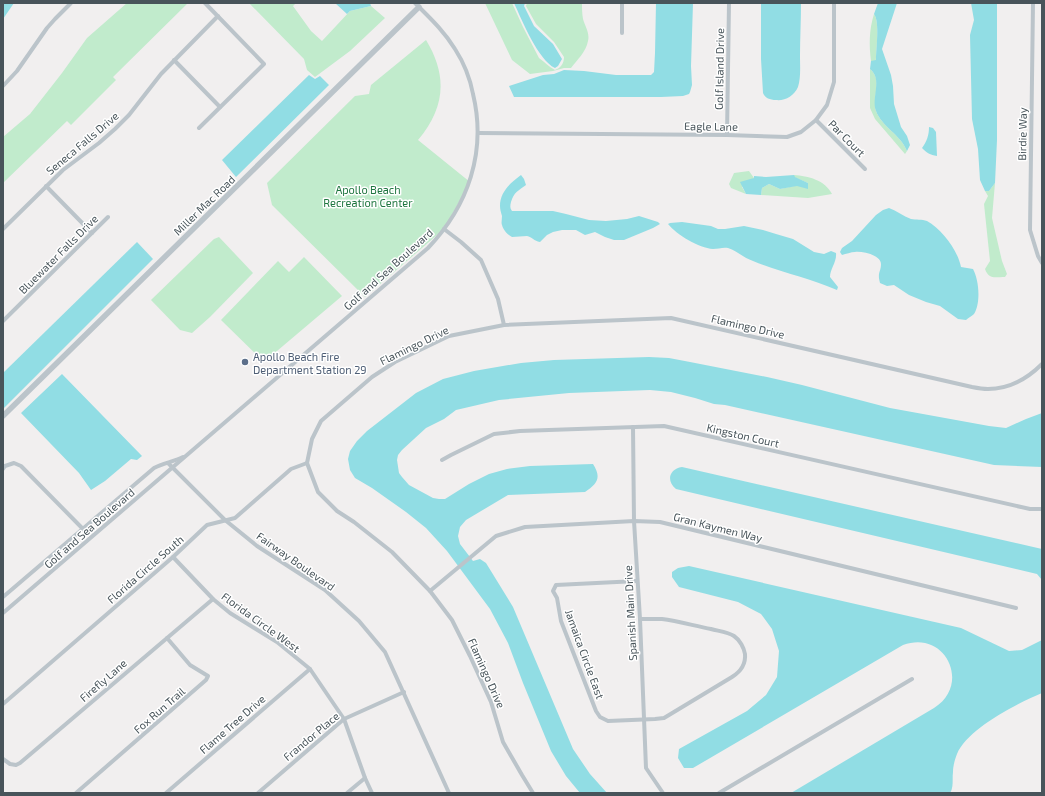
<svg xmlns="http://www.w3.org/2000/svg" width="1045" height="796" viewBox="0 0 1045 796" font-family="'Exo 2',sans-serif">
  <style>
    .green { fill: #c1ebcc }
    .water { fill: #91dde4 }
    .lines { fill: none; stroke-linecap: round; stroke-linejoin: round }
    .minor { stroke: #bbc4ca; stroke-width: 4 }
    .tertiary { stroke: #bbc4ca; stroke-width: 5.5 }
    .service-dot { fill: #5c6f8a; stroke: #fff; stroke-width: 1.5 }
    .labels { text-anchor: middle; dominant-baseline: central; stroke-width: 3; stroke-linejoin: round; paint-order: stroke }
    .street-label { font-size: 11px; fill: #48545a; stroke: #fff }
    .park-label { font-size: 11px; fill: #1f7640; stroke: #fff }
    .service-label { font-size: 11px; fill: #4e5e75; stroke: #fff; text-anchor: start }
  </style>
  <rect width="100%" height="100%" fill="#f1efef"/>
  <g class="green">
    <polygon points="127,3 188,3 113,77 116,80 71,125 67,121 3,183 3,137 30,114 62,73 87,38"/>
    <polygon points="249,3 296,3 293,6 311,31 322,41 350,11 371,6 385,18 350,51 315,77 307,70 304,59"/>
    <path d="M 485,3 L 512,3 L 523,27 L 539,58 C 545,62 549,67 555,70 C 561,68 564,63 564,57 L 554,42 L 536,24 L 526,6 L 527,3 L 582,3 C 582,8 582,14 583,19 C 585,26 590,33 588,41 C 586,52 577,60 571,68 L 564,68 L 553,71 L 530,74 L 512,60 Z"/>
    <path d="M 874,14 C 880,22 876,50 876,61 L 871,61 C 869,45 869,30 874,14 Z"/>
    <path d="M 426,40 C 448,76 445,108 418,140 L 470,182 L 444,229 L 365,297 L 272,205 L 267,183 L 355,96 L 369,94 L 371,85 Z"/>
    <path d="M 870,69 C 883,79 872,98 876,111 C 882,127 900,134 907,151 L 905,154 L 875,119 L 870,108 Z"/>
    <polygon points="749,171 754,178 742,187 746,194 731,188 729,184 734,173"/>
    <path d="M 794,175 C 808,176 825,180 832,194 L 808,198 L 761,195 L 762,188 L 769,184 L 780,189 L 808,183 L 794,177 Z"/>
    <path d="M 995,183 L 992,218 L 1002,261 L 1007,274 L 1005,277 C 995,277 989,280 985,269 L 990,261 L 984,204 L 988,196 L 985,191 L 989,191 Z"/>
    <polygon points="219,237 253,273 210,317 192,333 180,330 151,300 214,239"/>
    <polygon points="304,257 342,296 264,362 221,320 278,261 289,272"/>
  </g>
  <g class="water">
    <polygon points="3,3 14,3 3,19"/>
    <polygon points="335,3 370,3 371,6 350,11 347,14"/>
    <path d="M 514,3 L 525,3 L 524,6 L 534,26 L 553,44 L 562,59 L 558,66 L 555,68 C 538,60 522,20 514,3 Z"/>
    <polygon points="656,3 693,3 691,66 692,85 690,92 689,94 683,96 661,97 514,97 509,86 543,75 554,74 564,70 584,71 616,75 651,75 654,72 655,53"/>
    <path d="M 761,3 L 801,3 C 801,21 800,38 800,56 C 800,65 801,78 798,87 C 794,96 785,101 776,100 C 770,100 765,98 763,93 L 761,59 Z"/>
    <path d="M 878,3 L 897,3 L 882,49 L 891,75 L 893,86 L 894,104 L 901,127 L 907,136 L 910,145 L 907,151 C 900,134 882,127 876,111 C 871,98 883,79 870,69 L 871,61 L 876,60 C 876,49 880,22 874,14 Z"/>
    <polygon points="971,3 997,3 997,140 995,183 989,191 985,191 980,180 978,149 972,119 970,35 974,20"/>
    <polygon points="309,75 315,79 320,76 329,85 236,177 222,160"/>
    <path d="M 929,127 L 933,128 L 936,132 L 937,156 C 930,155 927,153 922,148 C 927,141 929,135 929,127 Z"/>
    <path d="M 521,175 L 524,179 L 526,185 C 518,191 514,192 511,202 C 510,206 510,208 512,211 L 553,211 L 566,214 L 589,220 L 606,221 L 627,219 L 639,216 L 658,222 L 660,224 L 653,228 L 624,240 L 614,240 L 605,237 L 595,232 L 585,235 L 576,230 L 562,230 L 553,232 L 547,235 L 540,242 C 534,241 532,237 527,236 C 522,236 517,237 512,237 C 508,235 503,230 502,225 C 501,223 502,219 502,216 C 501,213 500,209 500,206 C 500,192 510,183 521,175 Z"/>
    <polygon points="794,175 795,177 808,183 808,189 797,186 780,189 769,184 762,188 761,195 746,194 740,182 754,178 754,176 766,177"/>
    <path d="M 889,208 C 897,211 903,216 911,219 C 916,220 922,219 927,221 C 942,229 958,251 961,267 L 973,269 C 979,280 981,303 974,314 C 972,316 968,318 966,320 L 958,319 L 940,306 L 926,302 L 909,295 L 894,285 L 887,286 L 880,283 C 877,272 881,272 881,264 C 881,255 862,251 855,252 C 851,252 846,254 842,255 L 840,252 L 842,248 L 852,241 L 876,215 L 883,210 Z"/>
    <path d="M 682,222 L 711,226 L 718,229 L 725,229 L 744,226 L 763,230 L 776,234 L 793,239 L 814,252 L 824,254 L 831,251 L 836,253 C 837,262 830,269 830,277 L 838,287 L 837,290 C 809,278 780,272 753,261 C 744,258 737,251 728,248 C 723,247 718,249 713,249 C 699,248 677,235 668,224 L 670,223 Z"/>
    <polygon points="137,242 153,259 3,409 3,373"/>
    <path d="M 649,357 L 669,358 L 690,362 L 767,377 L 802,385 L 890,408 L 989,426 L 1006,428 L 1026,419 L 1042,413 L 1042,467 L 994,465 L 725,405 L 714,404 L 695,398 L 671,392 L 650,390 L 569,393 L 499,400 L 456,410 L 444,419 L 426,428 L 402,450 L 398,455 L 397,460 L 399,473 L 402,477 L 409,485 L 433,498 L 439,499 L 445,499 L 469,484 L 489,474 L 507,469 L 530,466 L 593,464 C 602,478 597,484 585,492 L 508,495 L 466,520 L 460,527 L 458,536 L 460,544 L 473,561 L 480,559 L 486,563 L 513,607 L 573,749 L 590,774 L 607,793 L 580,793 L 566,776 L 551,751 L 523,683 L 508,643 L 490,609 L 447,551 L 426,528 L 406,512 L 372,488 L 355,478 L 350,470 L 348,459 L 350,451 L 357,441 L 367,431 L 416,393 L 443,379 L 474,371 L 521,363 L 554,360 Z"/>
    <polygon points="62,374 142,456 137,460 131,459 105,481 91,490 79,473 21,413"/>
    <path d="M 682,467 L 1042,549 L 1042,580 L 1037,574 L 676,489 C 666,481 669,469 682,467 Z"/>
    <path d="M 689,566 L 961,628 L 1009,651 L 1022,650 L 1042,640 L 1042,693 C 1018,703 967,729 957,754 C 955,759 953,766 953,772 C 952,779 954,787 950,793 L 791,793 L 934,708 C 972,684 945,629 903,645 L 693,768 L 684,768 L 678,758 L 679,749 L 747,711 L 766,695 L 777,677 L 779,651 L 772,629 L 761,614 L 738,602 L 679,587 L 672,577 L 672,572 L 678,568 Z"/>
  </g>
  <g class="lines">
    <g class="minor">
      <polyline points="1033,3 1030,230 1038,256 1042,263"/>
      <polyline points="622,33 622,3"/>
      <polyline points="174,60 220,107"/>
      <polyline points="3,86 17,71 47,28 55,19 71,3"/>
      <polyline points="816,120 865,169"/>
      <polyline points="199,128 264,64 205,3"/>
      <polyline points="478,133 727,135 787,137 801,132 816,120 827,105 834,82 834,3"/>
      <polyline points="727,135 729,3"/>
      <polyline points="46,186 92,233"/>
      <polyline points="3,229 63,170 99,143 115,129 129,115 161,74 218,16"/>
      <polyline points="444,229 461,242 481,260 498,299 504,325"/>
      <polyline points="3,321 108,217"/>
      <polyline points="633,427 634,521 640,619 646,768 663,793"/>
      <polyline points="442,460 451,455 494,434 520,431 664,426 1030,509 1042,509"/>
      <polyline points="168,463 225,520 257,546 325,590 359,621 385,652 449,793"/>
      <polyline points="3,469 5,466 14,463 21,466 83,529"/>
      <polyline points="173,557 213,599 230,613 277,642 310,669 344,719 365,778 372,793"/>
      <path d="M 637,581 L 556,585 L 553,591 L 557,598 L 561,621 L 596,711 L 600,717 L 608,721 L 655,719 L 664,718 L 732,677 C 740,672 746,665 745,654 C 744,648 740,640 734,636 C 728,632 718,631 711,629 C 695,626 678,621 662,619 C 655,619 647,619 640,619"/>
      <polyline points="430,591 496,536 525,527 634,521 660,522 1016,608"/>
      <path d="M 3,597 L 154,468 C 163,463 173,462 183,457"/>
      <path d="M 3,613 L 428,248 C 468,206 487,152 473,94 C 470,78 464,63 455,49 C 444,31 430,18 415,3"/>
      <polyline points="3,704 173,557 207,525 235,518 291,469 307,463"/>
      <polyline points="3,759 10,764 16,765 20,763 213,599"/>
      <polyline points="76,793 206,680 208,676 190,665 167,638"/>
      <polyline points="166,793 310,669"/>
      <polyline points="258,793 344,719 404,692"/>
      <polyline points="347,793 365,778"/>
      <path d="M 533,793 L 522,775 L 503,742 L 491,702 L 470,656 L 452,620 L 430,591 L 392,552 L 354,522 L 337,511 L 318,492 L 307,463 L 312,439 L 321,421 L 372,377 L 395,362 L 449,336 L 504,325 L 671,318 L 972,387 C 977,388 983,389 988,389 C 1010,389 1027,379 1042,364"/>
      <polyline points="719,793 912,679"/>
    </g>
    <polyline class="tertiary" points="3,416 419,7"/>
  </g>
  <circle class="service-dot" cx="245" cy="362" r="4"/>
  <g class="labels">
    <g class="street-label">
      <text transform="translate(719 69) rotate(-89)">Golf Island Drive</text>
      <text transform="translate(711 126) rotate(1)">Eagle Lane</text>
      <text transform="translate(1022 134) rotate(-89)">Birdie Way</text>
      <text transform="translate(847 138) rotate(45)">Par Court</text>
      <text transform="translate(82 143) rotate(-40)">Seneca Falls Drive</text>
      <text transform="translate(204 205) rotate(-44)">Miller Mac Road</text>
      <text transform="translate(58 254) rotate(-45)">Bluewater Falls Drive</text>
      <text transform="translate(388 269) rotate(-42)">Golf and Sea Boulevard</text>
      <text transform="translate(748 326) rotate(13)">Flamingo Drive</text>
      <text transform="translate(414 345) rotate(-26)">Flamingo Drive</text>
      <text transform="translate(743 435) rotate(13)">Kingston Court</text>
      <text transform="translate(718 527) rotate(14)">Gran Kaymen Way</text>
      <text transform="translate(89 528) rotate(-41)">Golf and Sea Boulevard</text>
      <text transform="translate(296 561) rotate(35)">Fairway Boulevard</text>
      <text transform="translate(145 569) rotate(-41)">Florida Circle South</text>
      <text transform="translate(630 613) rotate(-93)">Spanish Main Drive</text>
      <text transform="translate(261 622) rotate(36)">Florida Circle West</text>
      <text transform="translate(585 654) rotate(70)">Jamaica Circle East</text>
      <text transform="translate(487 673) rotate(66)">Flamingo Drive</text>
      <text transform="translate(103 680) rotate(-41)">Firefly Lane</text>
      <text transform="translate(159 710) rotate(-41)">Fox Run Trail</text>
      <text transform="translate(232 724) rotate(-41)">Flame Tree Drive</text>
      <text transform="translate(311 736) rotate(-40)">Frandor Place</text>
    </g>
    <g class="park-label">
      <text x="368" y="189">Apollo Beach<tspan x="368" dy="13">Recreation Center</tspan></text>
    </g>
    <g class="service-label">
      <text x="253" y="356">Apollo Beach Fire<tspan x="253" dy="13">Department Station 29</tspan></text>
    </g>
  </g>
  <rect width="1045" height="796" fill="none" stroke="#48545a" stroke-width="8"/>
</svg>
